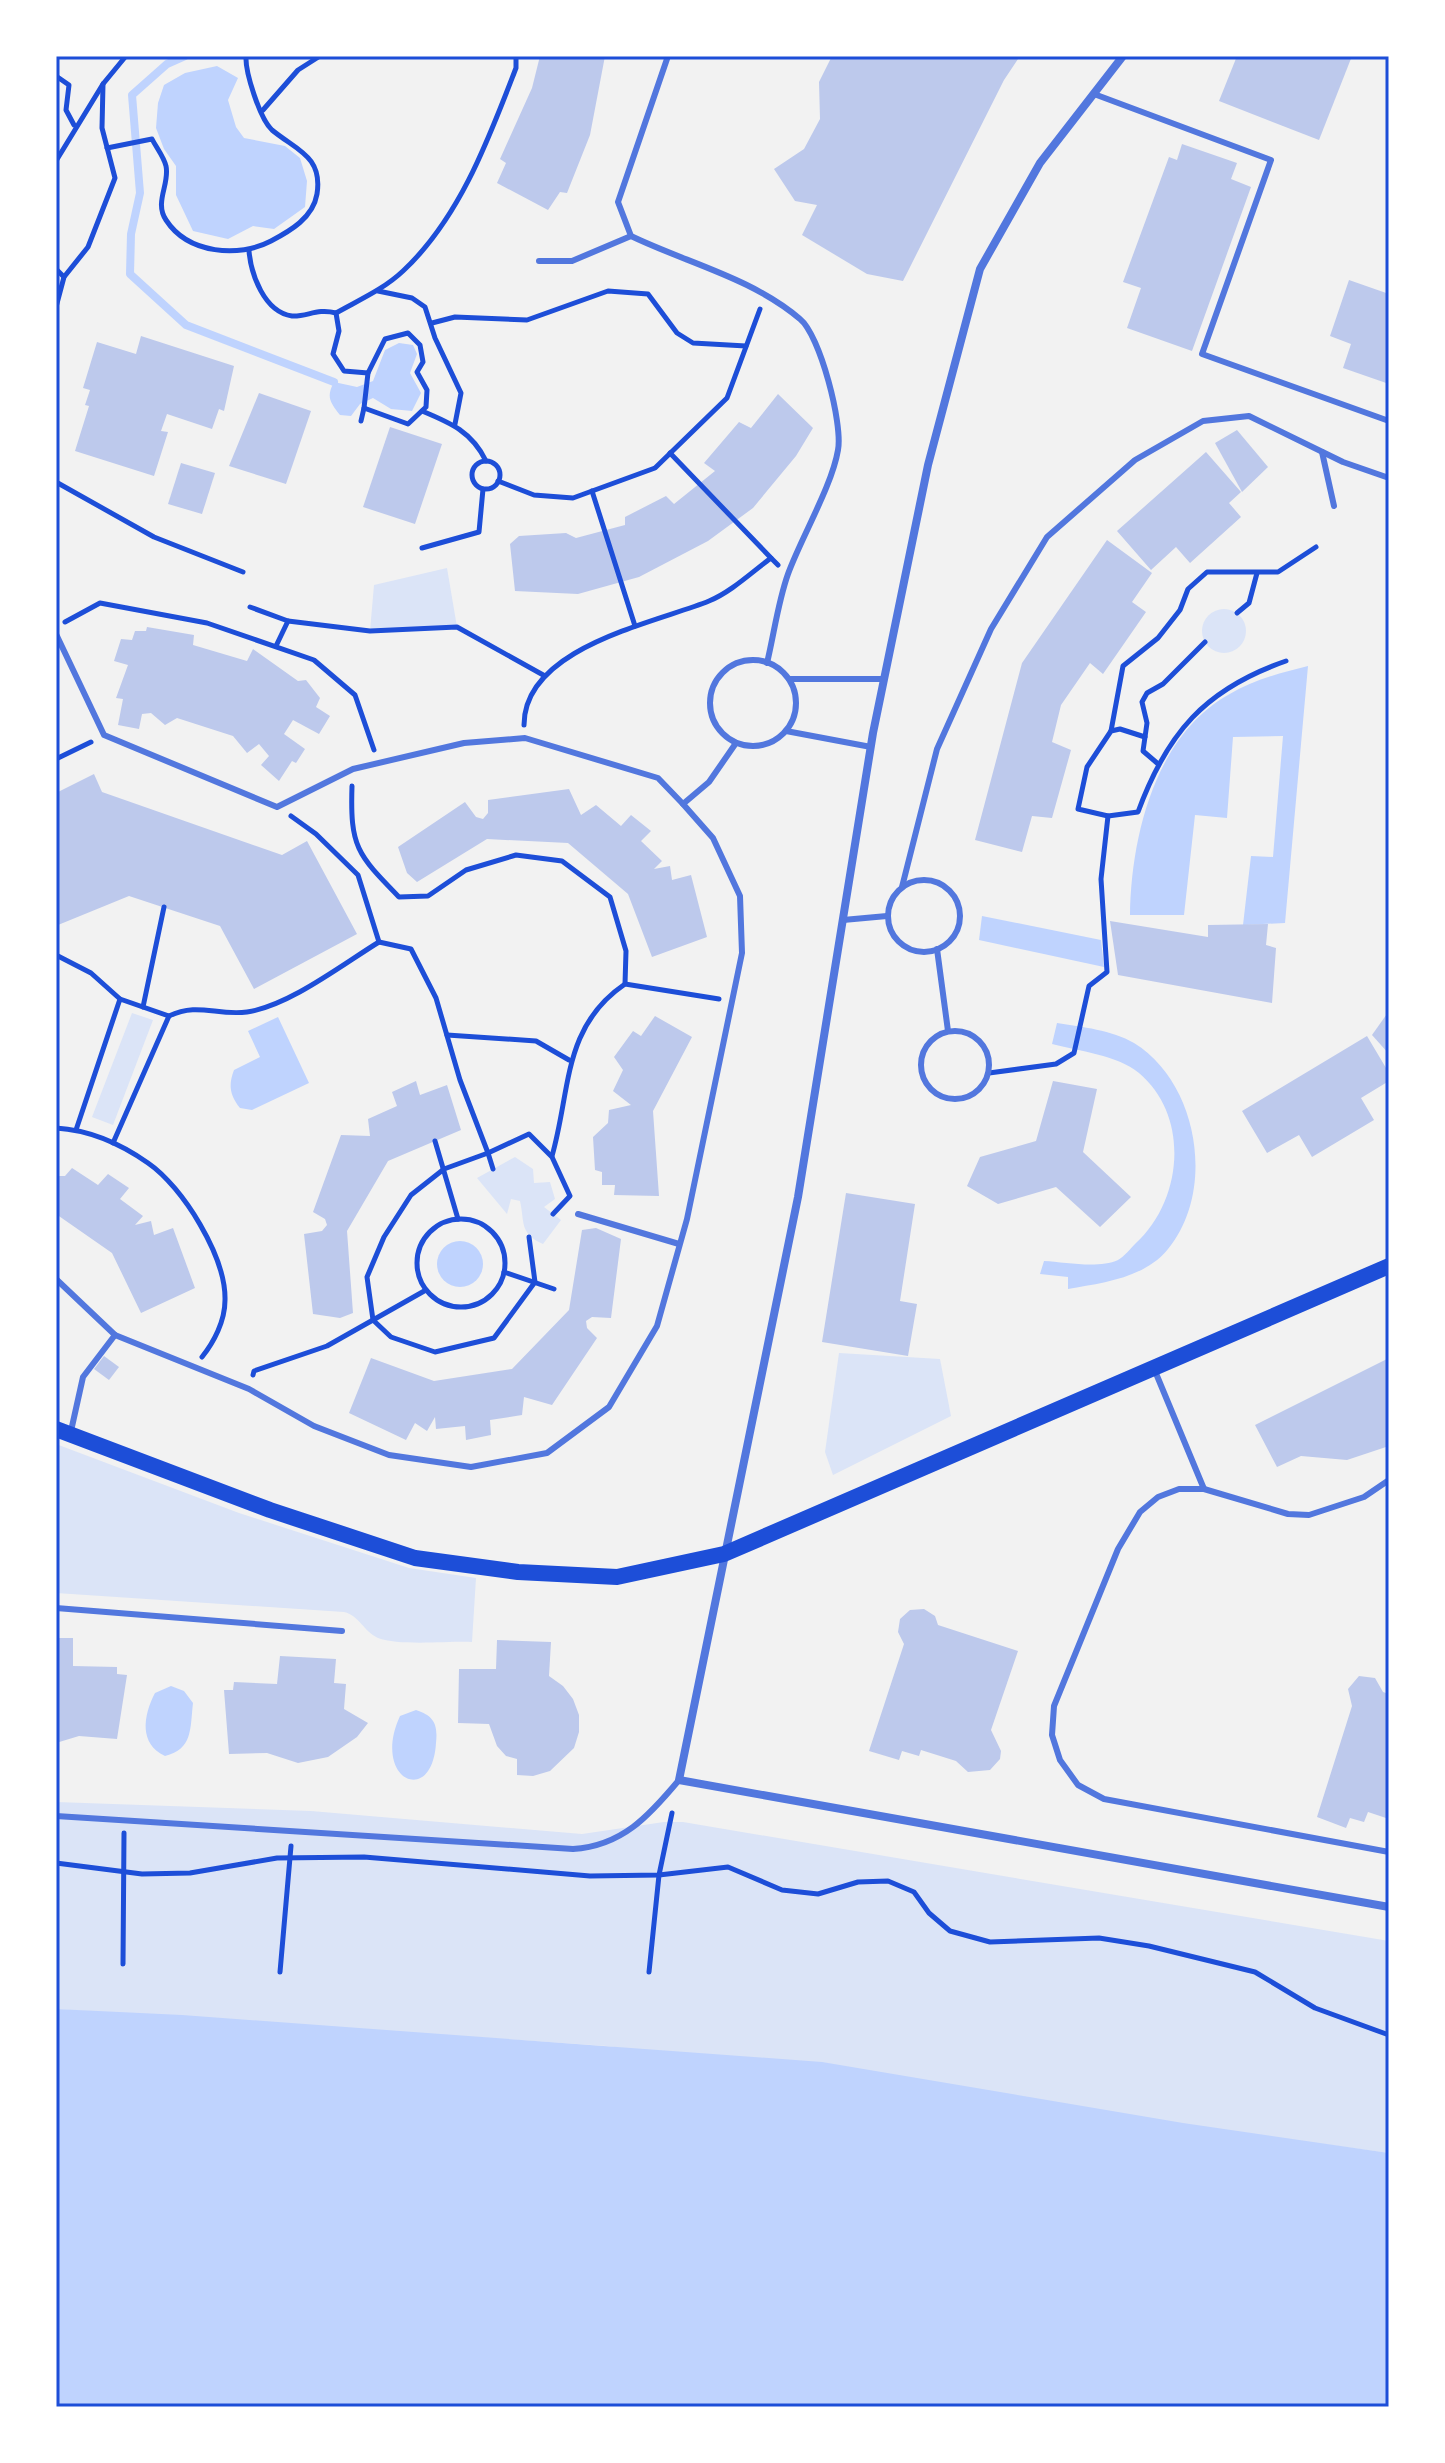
<svg xmlns="http://www.w3.org/2000/svg" width="1445" height="2463" viewBox="0 0 1445 2463" font-family="Karla,sans-serif">
  <style>
    .green { fill: #dbe4f7 }
    .water { fill: #bfd3fe }
    .lines { fill: none; stroke-linecap: round; stroke-linejoin: round }
    .stream { stroke: #bfd3fe; stroke-width: 8 }
    .building { fill: #bdc9ec }
    .path { stroke: #1d4ed8; stroke-width: 5 }
    .service { stroke: #5277de; stroke-width: 6 }
    .minor { stroke: #5277de; stroke-width: 8 }
    .secondary { stroke: #1d4ed8; stroke-width: 16 }
    .neatline { fill: none; stroke: #1d4ed8; stroke-width: 3 }
  </style>
  <rect width="100%" height="100%" fill="#f2f2f2"/>
  <g class="green">
    <polygon points="447,568 457,627 370,631 374,585"/>
    <circle cx="1224" cy="631" r="22"/>
    <polygon points="132,1013 153,1020 113,1125 92,1117"/>
    <path d="M 515,1157 L 533,1169 L 534,1183 L 550,1182 L 555,1199 L 544,1207 L 561,1220 L 543,1244 C 519,1233 525,1223 520,1201 L 511,1199 L 507,1214 L 477,1178 Z"/>
    <polygon points="839,1353 940,1359 951,1416 833,1475 825,1452"/>
    <path d="M 56,1444 L 239,1513 L 409,1568 L 476,1578 L 472,1642 C 448,1641 398,1646 378,1638 C 363,1631 360,1616 344,1612 L 56,1593 Z"/>
    <polygon points="56,1802 311,1811 582,1834 664,1822 683,1822 1389,1941 1389,2153 607,2046 56,2009"/>
  </g>
  <g class="water">
    <polygon points="217,66 238,78 228,100 236,127 244,138 285,146 300,158 307,181 305,207 274,229 253,226 228,239 193,231 176,195 176,166 164,149 156,128 158,103 164,85 185,73"/>
    <path d="M 399,343 L 413,345 L 417,354 L 410,373 L 421,393 L 412,411 L 391,409 L 373,398 L 360,404 L 351,416 L 340,415 C 330,402 326,397 334,382 L 357,387 L 373,381 L 385,350 Z"/>
    <path d="M 1308,666 L 1285,923 L 1243,925 L 1251,856 L 1273,857 L 1283,736 L 1233,737 L 1227,818 L 1195,815 L 1184,915 L 1130,915 C 1131,837 1155,736 1228,695 C 1253,680 1280,673 1308,666 Z"/>
    <polygon points="982,916 1101,940 1104,967 979,940"/>
    <path d="M 278,1017 L 309,1083 L 252,1110 L 240,1108 C 230,1095 228,1086 234,1070 L 260,1057 L 248,1031 Z"/>
    <path d="M 1057,1023 C 1082,1027 1112,1030 1134,1043 C 1199,1083 1216,1191 1168,1249 C 1145,1278 1102,1283 1068,1289 L 1068,1277 L 1040,1274 L 1044,1261 C 1065,1262 1098,1269 1118,1260 C 1124,1257 1131,1248 1136,1243 C 1182,1201 1191,1117 1139,1073 C 1117,1055 1079,1051 1052,1044 Z"/>
    <circle cx="460" cy="1264" r="23"/>
    <path d="M 171,1686 L 184,1691 L 193,1703 C 190,1729 193,1749 165,1756 C 139,1744 143,1716 155,1693 Z"/>
    <path d="M 416,1710 C 434,1716 438,1724 436,1743 C 432,1808 371,1779 400,1716 Z"/>
    <polygon points="56,2009 182,2015 822,2062 1183,2123 1389,2153 1389,2407 56,2407"/>
  </g>
  <g class="lines">
    <polyline class="stream" points="185,56 167,64 132,95 140,193 131,234 130,274 186,325 334,382"/>
  </g>
  <g class="building">
    <polygon points="540,56 605,56 590,135 567,193 560,192 548,210 497,183 506,163 500,159 532,88"/>
    <polygon points="832,56 1020,56 1004,80 903,281 867,274 802,235 817,205 795,201 774,169 804,149 820,119 819,82"/>
    <polygon points="1237,56 1352,56 1319,140 1219,101"/>
    <polygon points="1182,144 1237,163 1231,179 1251,187 1192,351 1127,328 1141,288 1123,282 1169,157 1177,160"/>
    <polygon points="1349,280 1389,294 1389,384 1343,368 1351,344 1330,336"/>
    <polygon points="141,336 234,366 224,411 219,409 212,429 167,414 161,431 168,432 154,476 75,451 89,406 85,405 90,390 83,388 97,342 136,354"/>
    <polygon points="259,393 311,411 286,484 229,466"/>
    <polygon points="778,394 813,428 796,456 753,508 708,541 639,577 578,594 515,591 510,544 519,536 566,533 576,538 625,525 625,517 666,496 674,504 715,471 704,463 739,422 751,428"/>
    <polygon points="390,427 442,444 415,524 363,507"/>
    <polygon points="1237,430 1268,467 1242,492 1215,443"/>
    <polygon points="1206,452 1241,492 1229,503 1241,517 1190,563 1176,547 1151,570 1117,531"/>
    <polygon points="181,463 215,473 202,514 168,504"/>
    <polygon points="1107,540 1152,573 1132,602 1146,612 1103,674 1090,663 1061,705 1052,742 1071,750 1052,818 1032,816 1022,852 975,840 1022,663"/>
    <polygon points="147,627 194,635 193,645 247,661 253,649 298,681 306,680 320,698 316,707 330,716 319,734 293,720 284,734 305,749 296,763 292,761 279,781 261,765 269,756 259,744 247,753 233,736 177,718 165,725 151,713 142,714 139,729 118,725 123,699 116,698 128,665 114,661 121,639 132,640 135,631 146,631"/>
    <polygon points="94,774 102,792 282,855 307,841 357,934 254,989 220,926 129,896 58,925 56,793"/>
    <polygon points="569,789 581,815 596,805 621,826 631,815 651,831 641,841 662,861 654,869 670,866 672,880 691,875 707,937 652,957 628,894 568,843 487,839 417,882 407,873 398,847 465,802 476,817 483,819 488,813 488,800"/>
    <polygon points="1110,921 1208,937 1208,925 1268,924 1266,945 1276,948 1272,1003 1118,975"/>
    <polygon points="1389,1011 1389,1054 1372,1035"/>
    <polygon points="655,1016 692,1037 653,1111 659,1196 614,1195 615,1185 602,1185 602,1172 595,1170 593,1137 608,1123 609,1110 631,1105 613,1091 623,1070 614,1057 633,1031 641,1036"/>
    <polygon points="1367,1036 1389,1073 1389,1081 1361,1098 1374,1120 1312,1157 1299,1135 1267,1153 1242,1111"/>
    <polygon points="416,1081 420,1095 447,1085 461,1130 388,1161 347,1231 353,1313 340,1318 313,1314 304,1234 322,1231 327,1225 325,1219 313,1212 341,1135 370,1136 368,1119 397,1106 392,1092"/>
    <polygon points="1053,1081 1097,1089 1083,1152 1131,1197 1100,1227 1056,1187 998,1204 967,1186 980,1157 1036,1141"/>
    <polygon points="72,1168 98,1185 108,1174 129,1188 120,1199 143,1216 135,1225 151,1221 154,1235 173,1228 195,1288 141,1313 112,1253 56,1214 56,1176 65,1176"/>
    <polygon points="846,1193 915,1204 900,1301 917,1304 908,1356 822,1342"/>
    <polygon points="596,1228 621,1239 611,1318 592,1317 586,1321 587,1328 597,1338 552,1405 524,1397 522,1415 490,1420 491,1435 466,1440 465,1426 436,1429 435,1417 427,1431 415,1423 406,1440 349,1413 371,1358 434,1381 512,1369 569,1310 582,1230"/>
    <polygon points="104,1356 119,1367 109,1380 94,1369"/>
    <polygon points="1389,1358 1389,1446 1347,1460 1301,1456 1277,1467 1255,1425"/>
    <polygon points="924,1609 935,1616 938,1625 1018,1651 991,1730 1001,1751 1000,1759 990,1770 968,1772 956,1761 921,1750 919,1756 902,1751 899,1760 869,1751 904,1644 898,1632 900,1619 910,1610"/>
    <polygon points="56,1638 73,1638 73,1666 117,1667 117,1674 127,1675 117,1739 79,1736 56,1743"/>
    <polygon points="497,1640 551,1642 549,1676 563,1686 573,1699 579,1715 579,1732 574,1748 550,1771 533,1776 517,1775 517,1759 506,1756 497,1746 489,1724 458,1723 459,1669 496,1669"/>
    <polygon points="280,1656 336,1659 334,1683 346,1684 344,1709 368,1723 357,1737 328,1757 298,1763 267,1753 229,1754 224,1690 233,1690 234,1682 277,1684"/>
    <polygon points="1359,1676 1375,1678 1383,1692 1389,1694 1389,1819 1368,1812 1364,1822 1350,1818 1346,1828 1317,1817 1352,1706 1348,1689"/>
  </g>
  <g class="lines">
    <g class="path">
      <polyline points="56,76 69,85 66,110 74,125"/>
      <polyline points="263,110 298,70 320,56"/>
      <path d="M 107,148 L 152,139 C 156,147 164,157 166,166 C 170,184 154,202 166,220 C 188,254 239,258 271,241 C 290,231 313,218 317,194 C 323,156 296,150 272,130 C 260,119 245,72 246,56"/>
      <polyline points="56,161 103,84"/>
      <path d="M 249,251 C 251,274 264,312 292,316 C 307,317 317,308 336,313 L 339,331 L 333,354 L 344,371 L 368,373 L 385,339 L 408,333 L 420,345 L 423,362 L 417,372 L 427,390 L 426,407 L 408,424 L 364,408 L 361,421"/>
      <polyline points="56,269 64,277"/>
      <polyline points="378,291 412,298 425,307 435,338 461,393 455,424"/>
      <polyline points="56,307 64,277 88,247 115,178 102,128 103,84 126,56"/>
      <path d="M 336,313 C 359,300 384,289 403,271 C 460,218 489,138 516,68 L 516,56"/>
      <polyline points="432,323 455,317 527,320 608,291 648,294 677,333 693,343 746,346"/>
      <polyline points="364,408 368,373"/>
      <path d="M 422,411 C 451,423 472,432 486,461"/>
      <polyline points="670,453 771,558"/>
      <circle cx="486" cy="475" r="14"/>
      <polyline points="498,481 534,495 573,498 655,468 727,398 760,309"/>
      <polyline points="56,482 154,537 243,572"/>
      <polyline points="592,491 635,626"/>
      <polyline points="422,548 479,532 483,489"/>
      <polyline points="250,607 288,621 370,631 457,627 545,676"/>
      <polyline points="1237,613 1249,603 1257,573"/>
      <polyline points="65,622 100,603 207,623 314,660 355,695 374,750"/>
      <polyline points="276,646 288,621"/>
      <path d="M 524,725 C 524,647 655,623 709,601 C 731,592 752,572 771,558 L 778,565"/>
      <polyline points="1111,731 1123,666 1158,638 1180,610 1188,589 1207,572 1278,572 1316,547"/>
      <path d="M 1145,737 L 1120,729 L 1111,731 L 1087,767 L 1078,809 L 1108,816 L 1138,812 C 1167,733 1205,689 1286,661"/>
      <polyline points="56,759 91,742"/>
      <polyline points="1157,763 1143,751 1147,723 1142,702 1147,693 1163,684 1205,642"/>
      <path d="M 352,786 C 350,847 357,854 399,897 L 428,896 L 466,870 L 516,855 L 562,861 L 610,897 L 626,951 L 625,984"/>
      <polyline points="379,942 411,949 436,998 460,1080 488,1153 529,1134 552,1157 570,1196 553,1214"/>
      <polyline points="56,955 91,973 120,999"/>
      <polyline points="143,1007 164,907"/>
      <path d="M 169,1016 C 198,1002 216,1016 247,1012 C 289,1006 343,964 379,942 L 358,875 L 316,834 L 291,816"/>
      <polyline points="447,1035 536,1041 569,1060"/>
      <polyline points="989,1073 1056,1064 1074,1053 1089,986 1107,972 1101,879 1108,816"/>
      <path d="M 56,1128 C 89,1130 121,1144 148,1163 C 183,1187 226,1257 225,1300 C 225,1321 214,1342 202,1357"/>
      <polyline points="76,1130 120,999 169,1016 113,1143"/>
      <polyline points="435,1141 458,1219"/>
      <path d="M 552,1156 C 571,1090 562,1027 625,984 L 719,999"/>
      <polyline points="493,1169 488,1153 444,1169 411,1195 384,1237 367,1277 373,1320 391,1337 435,1352 494,1338 535,1282 529,1237"/>
      <circle cx="461" cy="1263" r="44"/>
      <polyline points="504,1272 554,1289"/>
      <polyline points="253,1375 254,1371 327,1346 426,1290"/>
      <polyline points="56,1863 142,1874 190,1873 277,1858 364,1857 590,1876 659,1875 728,1867 782,1890 818,1894 858,1882 888,1881 914,1892 929,1913 950,1931 990,1942 1099,1938 1149,1946 1255,1972 1315,2008 1389,2035"/>
      <polyline points="123,1964 124,1833"/>
      <polyline points="280,1972 291,1846"/>
      <polyline points="649,1972 659,1875 672,1813"/>
    </g>
    <g class="service">
      <path d="M 668,56 L 618,202 L 631,236 C 687,263 752,278 800,319 C 820,335 843,424 838,450 C 832,486 801,538 788,574 C 778,602 774,634 767,663"/>
      <polyline points="1094,94 1271,160 1202,354 1389,421"/>
      <polyline points="539,261 572,261 631,236"/>
      <polyline points="1322,452 1334,506"/>
      <polyline points="56,634 104,735 277,807 353,769 464,743 525,738 658,778 683,804"/>
      <circle cx="753" cy="703" r="43"/>
      <polyline points="789,679 884,679"/>
      <polyline points="786,731 871,747"/>
      <circle cx="924" cy="916" r="36"/>
      <polyline points="902,887 937,749 991,629 1047,537 1135,460 1203,421 1249,416 1343,462 1389,478"/>
      <polyline points="843,920 887,916"/>
      <polyline points="937,949 948,1031"/>
      <circle cx="955" cy="1065" r="34"/>
      <polyline points="578,1214 679,1244"/>
      <polyline points="56,1279 115,1335 249,1389 314,1426 389,1455 471,1467 547,1453 609,1407 657,1326 687,1219 742,953 740,896 713,838 683,804 709,782 736,743"/>
      <polyline points="1155,1371 1204,1489"/>
      <polyline points="71,1431 83,1377 115,1335"/>
      <polyline points="1389,1480 1364,1497 1309,1515 1288,1514 1204,1489 1179,1489 1158,1497 1140,1512 1118,1549 1054,1706 1052,1735 1060,1760 1078,1785 1104,1799 1389,1852"/>
      <polyline points="56,1608 342,1631"/>
      <path d="M 56,1816 L 573,1849 C 622,1846 649,1816 679,1780"/>
    </g>
    <polyline class="minor" points="1123,56 1040,163 980,269 928,465 873,733 798,1197 679,1780 1389,1907"/>
    <polyline class="secondary" points="56,1429 270,1510 415,1558 518,1572 617,1577 724,1554 1389,1266"/>
  </g>
  <rect width="1445" height="2463" fill="none" stroke="#ffffff" stroke-width="116"/>
  <rect x="58" y="58" width="1329" height="2347" class="neatline"/>
</svg>
